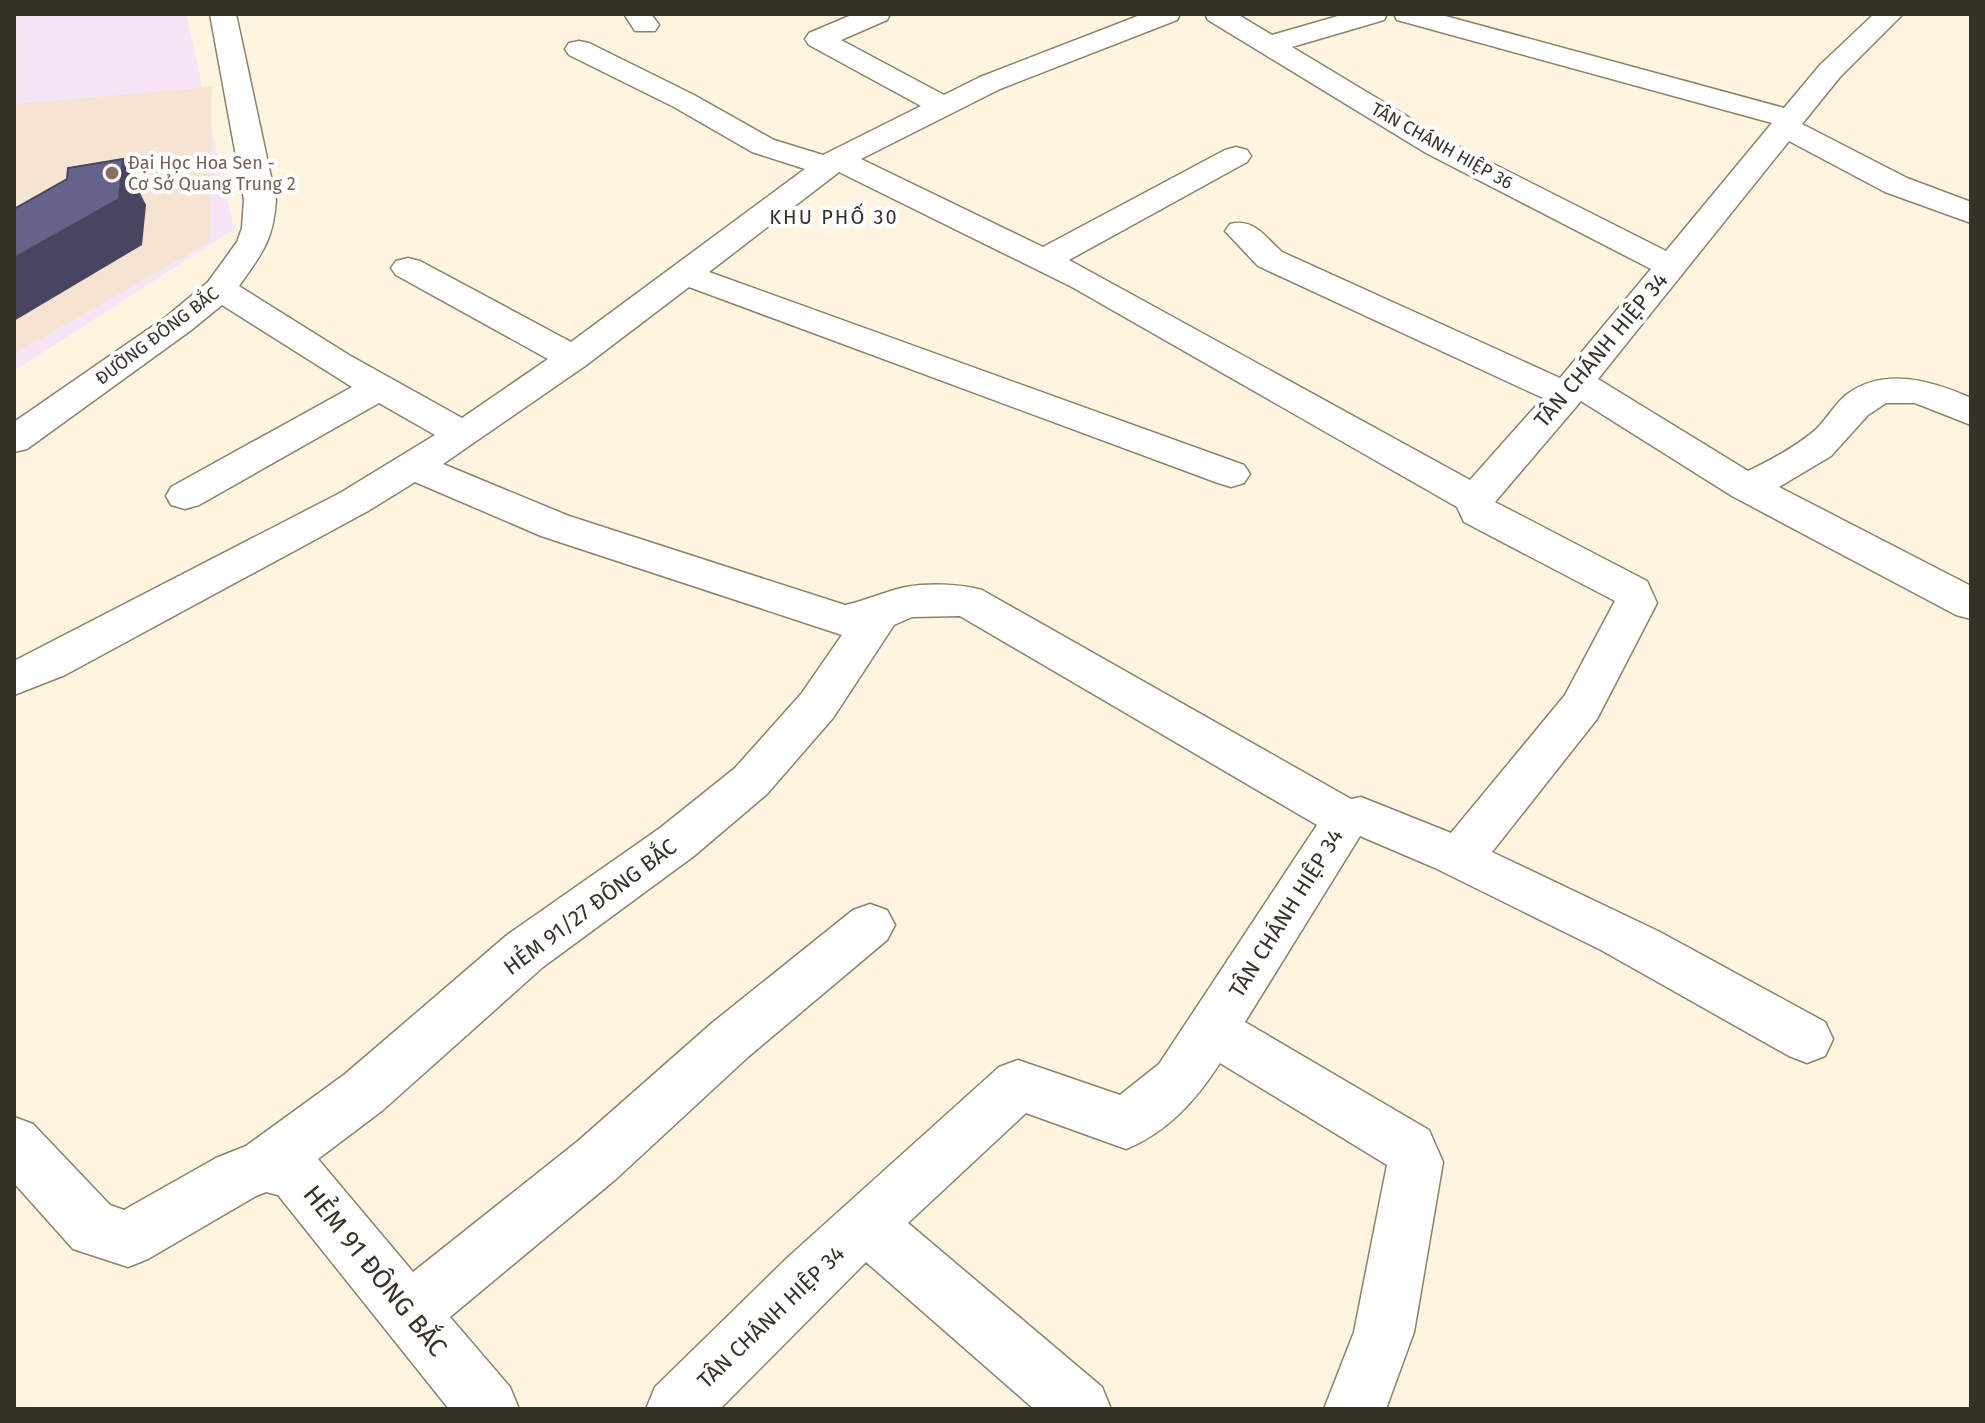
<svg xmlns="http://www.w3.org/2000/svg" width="1985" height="1423" viewBox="0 0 1985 1423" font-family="'Fira Sans',sans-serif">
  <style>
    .commercial { fill: #f6e5f7 }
    .education { fill: #f6e4d3 }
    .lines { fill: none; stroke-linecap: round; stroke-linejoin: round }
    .minor-casing { stroke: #8c8169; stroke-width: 3 }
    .minor { fill: #fff; fill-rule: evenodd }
    .shaded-wall { fill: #474560 }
    .building { fill: #656389; stroke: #474560; stroke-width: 2 }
    .education-dot { fill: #8d6e63; stroke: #fff; stroke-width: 3 }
    .labels { text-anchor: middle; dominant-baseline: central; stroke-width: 8; stroke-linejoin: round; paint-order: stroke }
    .far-street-label { font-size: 18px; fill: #363227; stroke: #fff }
    .far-education-label { font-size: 18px; fill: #785e54; stroke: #fff; text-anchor: start }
    .far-neighbourhood-label { font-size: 20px; letter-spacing: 2px; fill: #363227; stroke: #fff }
    .street-label { font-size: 22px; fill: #363227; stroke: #fff }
    .near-street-label { font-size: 26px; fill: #363227; stroke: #fff }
  </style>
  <rect width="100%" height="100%" fill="#fef4df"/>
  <polygon class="commercial" points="14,14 186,14 234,229 14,371"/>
  <polygon class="education" points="212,87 210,242 14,354 14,104"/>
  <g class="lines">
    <g class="minor-casing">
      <g id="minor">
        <path d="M 210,14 L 236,14 L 276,200 C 273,242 262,253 239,286 L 349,355 L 462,418 L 548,359 L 396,275 L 391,268 L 396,261 L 408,258 L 420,261 L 571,342 L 805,169 L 752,152 L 674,107 L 569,55 L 565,49 L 569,43 L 579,41 L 589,43 L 694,95 L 774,140 L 823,155 L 921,106 L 809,45 L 805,39 L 809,33 L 854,14 L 890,14 L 887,20 L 841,40 L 944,95 L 980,77 L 1143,14 L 1180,14 L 1177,20 L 1000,89 L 861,159 L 1043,247 L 1225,150 L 1236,147 L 1247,150 L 1251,156 L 1247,162 L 1069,260 L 1470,480 L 1543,398 L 1258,266 L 1225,231 L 1230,224 C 1254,218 1265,237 1282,252 L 1560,378 L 1651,269 L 1426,153 L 1208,20 L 1205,14 L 1237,14 L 1272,35 L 1345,14 L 1387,14 L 1384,20 L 1292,47 L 1448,141 L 1666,251 L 1772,123 L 1397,20 L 1394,14 L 1438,14 L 1784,108 L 1820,65 L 1874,14 L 1903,14 L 1840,77 L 1802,124 L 1907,178 L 1971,202 L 1971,223 L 1885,192 L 1789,141 L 1598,379 L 1748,471 C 1771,460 1793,448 1813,432 C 1825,422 1833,406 1846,395 C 1884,366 1932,381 1971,398 L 1971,425 L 1915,403 L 1886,403 L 1868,415 L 1831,456 L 1779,487 L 1971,586 L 1971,619 L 1956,615 L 1732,496 L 1581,401 L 1495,502 L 1647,581 L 1657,603 L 1597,719 L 1492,852 L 1660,932 L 1825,1022 L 1833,1039 L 1825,1056 L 1807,1063 L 1789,1056 L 1601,950 L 1435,868 L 1360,836 L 1245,1022 L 1429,1130 L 1443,1162 L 1414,1332 L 1386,1409 L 1324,1409 L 1354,1332 L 1387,1165 L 1220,1063 C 1196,1100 1168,1132 1126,1149 L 1026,1113 L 908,1223 L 1102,1387 L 1111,1409 L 1034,1409 L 866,1262 L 720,1409 L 646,1409 L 655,1387 L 787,1258 L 999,1067 L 1018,1060 L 1120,1095 L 1159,1064 L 1317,825 L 960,616 L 912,617 L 894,625 L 833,718 L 767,794 L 694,856 L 543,967 L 383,1110 L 318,1159 L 413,1272 L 578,1141 L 712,1023 L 853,910 L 870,904 L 887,910 L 895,925 L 887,940 L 748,1057 L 616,1179 L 450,1317 L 510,1387 L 519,1409 L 449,1409 L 278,1195 L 266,1192 L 256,1196 L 148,1259 L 128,1267 L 73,1249 L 14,1183 L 14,1117 L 33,1124 L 110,1205 L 124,1210 L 216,1158 L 246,1146 L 345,1074 L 507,935 L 660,828 L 735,768 L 801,694 L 842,635 L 541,536 L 415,482 L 368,511 L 65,675 L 14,695 L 14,661 L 340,493 L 435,435 L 379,403 L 199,505 L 185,509 L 171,505 L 166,496 L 171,487 L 352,387 L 222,305 L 190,331 L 27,449 L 14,452 L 14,422 L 166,317 L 208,282 L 237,242 L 242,228 L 244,200 ZM 839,172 L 1072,287 L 1457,507 L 1464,522 L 1615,601 L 1565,695 L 1451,833 L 1361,797 L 1351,799 L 982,590 C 960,584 929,583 906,587 C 885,591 866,601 845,605 L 569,516 L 443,464 L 585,366 L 689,287 L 1218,483 L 1231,487 L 1244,483 L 1250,474 L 1244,465 L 709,272 Z"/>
        <polygon points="624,14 651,14 659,25 655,31 635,31"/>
      </g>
    </g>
    <use href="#minor" class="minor"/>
  </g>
  <polygon class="shaded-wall" points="123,159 146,205 142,245 14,321 14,258"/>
  <polygon class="building" points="123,159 119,199 14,258 14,209 67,179 68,168"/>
  <circle class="education-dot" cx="112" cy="173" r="8"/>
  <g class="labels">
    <g class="far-street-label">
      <text transform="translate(1442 146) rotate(29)">TÂN CHÁNH HIỆP 36</text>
      <text transform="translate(157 336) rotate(-37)">ĐƯỜNG ĐÔNG BẮC</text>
    </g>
    <g class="far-education-label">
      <text x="128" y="163">Đại Học Hoa Sen -<tspan x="128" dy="21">Cơ Sở Quang Trung 2</tspan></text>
    </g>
    <g class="far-neighbourhood-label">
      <text x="834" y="217">KHU PHỐ 30</text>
    </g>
    <g class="street-label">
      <text transform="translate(1601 350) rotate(-50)">TÂN CHÁNH HIỆP 34</text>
      <text transform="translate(590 907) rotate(-37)">HẺM 91/27 ĐÔNG BẮC</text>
      <text transform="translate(1286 913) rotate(-58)">TÂN CHÁNH HIỆP 34</text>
      <text transform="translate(771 1317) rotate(-44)">TÂN CHÁNH HIỆP 34</text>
    </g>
    <g class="near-street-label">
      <text transform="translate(375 1271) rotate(51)">HẺM 91 ĐÔNG BẮC</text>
    </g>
  </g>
  <rect width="1985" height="1423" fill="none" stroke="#363227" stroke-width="32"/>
</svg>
